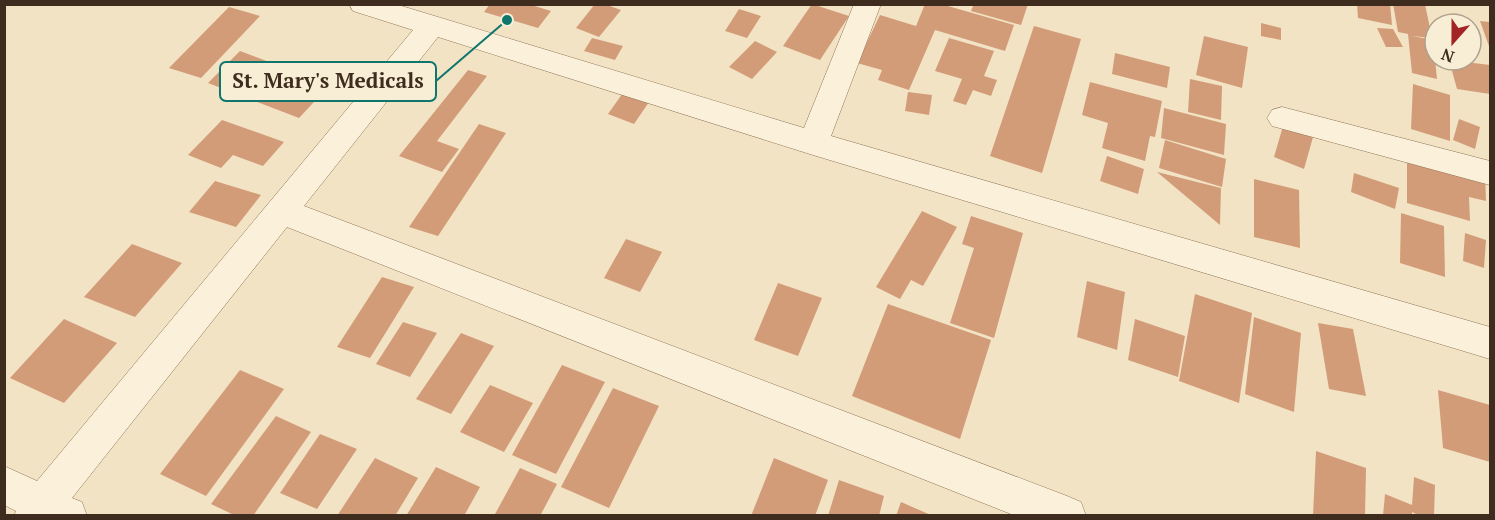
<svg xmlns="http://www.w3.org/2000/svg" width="1495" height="520" viewBox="0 0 1495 520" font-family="'PT Serif',serif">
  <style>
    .building { fill: #d39c78 }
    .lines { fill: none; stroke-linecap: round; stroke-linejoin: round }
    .minor-casing { stroke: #8f7459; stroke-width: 1 }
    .minor { fill: #fbf0d9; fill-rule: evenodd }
    .leader { fill: none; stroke: #0f766e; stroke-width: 2 }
    .callout-dot { fill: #0f766e; stroke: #f8edd5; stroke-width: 2 }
    .callout { fill: #f8edd5; stroke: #0f766e; stroke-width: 2 }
    .callout-label { font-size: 21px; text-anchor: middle; font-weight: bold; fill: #3e2d1e }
  </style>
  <rect width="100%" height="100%" fill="#f2e3c5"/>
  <g class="building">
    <polygon points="490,4 528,4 551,11 538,28 484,12"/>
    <polygon points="595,4 604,4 621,10 599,37 576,28"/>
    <polygon points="812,4 849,16 820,60 783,46"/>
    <polygon points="925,4 941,4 1014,25 1005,51 935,30 909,90 878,80 882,70 857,63 880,15 916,26"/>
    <polygon points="974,4 1028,4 1021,25 971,11"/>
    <polygon points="1357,4 1390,4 1392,25 1358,18"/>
    <polygon points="1393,4 1425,4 1432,38 1412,36 1433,40 1437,79 1412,73 1408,34 1398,32"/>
    <polygon points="229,7 260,16 201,78 169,68"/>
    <polygon points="739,9 761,16 747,38 725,31"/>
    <polygon points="1480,21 1490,22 1490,49"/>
    <polygon points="1261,23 1281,28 1281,40 1261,36"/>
    <polygon points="1034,26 1081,39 1042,173 990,156"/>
    <polygon points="1377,28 1393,29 1403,47 1386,47"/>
    <polygon points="1204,36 1248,47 1242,88 1196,75"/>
    <polygon points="592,38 623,46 615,60 584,51"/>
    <polygon points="949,38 994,51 984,76 997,80 991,96 973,90 966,105 953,101 962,79 935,71"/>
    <polygon points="755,41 777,52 752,79 729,67"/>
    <polygon points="240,51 330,85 299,118 208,83"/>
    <polygon points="1115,53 1170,67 1167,88 1112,74"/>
    <polygon points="1449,60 1490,65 1490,94 1457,89"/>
    <polygon points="468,70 487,76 437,141 459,149 442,172 399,156"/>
    <polygon points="1190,79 1222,86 1221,120 1188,112"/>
    <polygon points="1090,82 1162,101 1155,137 1150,136 1145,161 1102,148 1108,123 1082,115"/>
    <polygon points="1413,84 1450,95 1450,141 1411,129"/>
    <polygon points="625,90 651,99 634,124 608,114"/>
    <polygon points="908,92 932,95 929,115 905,111"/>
    <polygon points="1164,108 1226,124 1224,155 1161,138"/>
    <polygon points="1459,119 1480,127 1475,149 1453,140"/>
    <polygon points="222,120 284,142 263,166 233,155 221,168 188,155"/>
    <polygon points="479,124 506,133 438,236 409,227"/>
    <polygon points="1283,126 1313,137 1304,169 1274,157"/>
    <polygon points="1165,140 1226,159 1222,187 1159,168"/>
    <polygon points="1407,152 1485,174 1486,201 1469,197 1470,221 1407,203"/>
    <polygon points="1107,156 1144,169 1138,194 1100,181"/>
    <polygon points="1157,172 1221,188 1220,225"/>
    <polygon points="1354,173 1399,188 1395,209 1351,192"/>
    <polygon points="1254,179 1299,190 1300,248 1254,237"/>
    <polygon points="215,181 261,195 236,227 189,212"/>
    <polygon points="922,211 957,227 923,286 911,280 900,299 876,287"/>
    <polygon points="1401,213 1444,226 1445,277 1400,263"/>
    <polygon points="971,216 1023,233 994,338 950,323 974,248 962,244"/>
    <polygon points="1465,233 1486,240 1484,268 1463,261"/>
    <polygon points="626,239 662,252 640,292 604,278"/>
    <polygon points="132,244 182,263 135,317 84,297"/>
    <polygon points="382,277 414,287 370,358 337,347"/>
    <polygon points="1087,281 1125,292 1117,350 1077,337"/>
    <polygon points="778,283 822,298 798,356 754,340"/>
    <polygon points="1195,294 1252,313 1239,403 1179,381"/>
    <polygon points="888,304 991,340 960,439 852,396"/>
    <polygon points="1254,317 1301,333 1294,412 1245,394"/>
    <polygon points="64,319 117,343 64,403 10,378"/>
    <polygon points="1135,319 1185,336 1178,377 1128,360"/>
    <polygon points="403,322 437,333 410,377 376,364"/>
    <polygon points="1318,323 1353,329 1366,396 1329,389"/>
    <polygon points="461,333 494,346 451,414 416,399"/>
    <polygon points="562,365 605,382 556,474 512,455"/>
    <polygon points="240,370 284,389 206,496 160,474"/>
    <polygon points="490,385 533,403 504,452 460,432"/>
    <polygon points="613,388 659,406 609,508 561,487"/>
    <polygon points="1438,390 1490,405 1490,462 1443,448"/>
    <polygon points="276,416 311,432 253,516 236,516 211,504"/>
    <polygon points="320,434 357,449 317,509 280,493"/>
    <polygon points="1316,451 1366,468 1365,516 1313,516"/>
    <polygon points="375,458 418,478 395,516 337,516"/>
    <polygon points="774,458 828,480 815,516 751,516"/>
    <polygon points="436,467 480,487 464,516 406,516"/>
    <polygon points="520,468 557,484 540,516 494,516"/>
    <polygon points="1414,477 1435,485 1434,516 1420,516 1412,512 1412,516 1383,516 1385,494 1412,505"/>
    <polygon points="839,480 884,496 879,516 828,516"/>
    <polygon points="901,502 933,516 896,516"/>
  </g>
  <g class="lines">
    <g class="minor-casing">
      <g id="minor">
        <polygon points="349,4 395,4 804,128 854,4 881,4 831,136 1490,327 1490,359 813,155 438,37 304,206 1067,496 1081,502 1086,516 1016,516 287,227 72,498 82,502 87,516 14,516 16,511 4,505 4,466 37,481 413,30 353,11"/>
        <polygon points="1282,107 1490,161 1490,185 1272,126 1267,118 1272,110"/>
      </g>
    </g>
    <use href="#minor" class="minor"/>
  </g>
  <path class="leader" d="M507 20L436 81"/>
  <circle class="callout-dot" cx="507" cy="20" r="6"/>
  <rect class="callout" x="220" y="62" width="216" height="39" rx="6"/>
  <g class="callout-label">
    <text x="328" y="88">St. Mary's Medicals</text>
  </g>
  <rect width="1495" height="520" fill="none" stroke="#3e2d1e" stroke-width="12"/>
  <g transform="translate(1453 42) rotate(201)"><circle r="28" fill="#f8edd5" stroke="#aea08c" stroke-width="1.5"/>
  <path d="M0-4.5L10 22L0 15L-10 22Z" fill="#a32427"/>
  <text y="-9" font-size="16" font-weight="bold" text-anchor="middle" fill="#3e2d1e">N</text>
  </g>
</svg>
